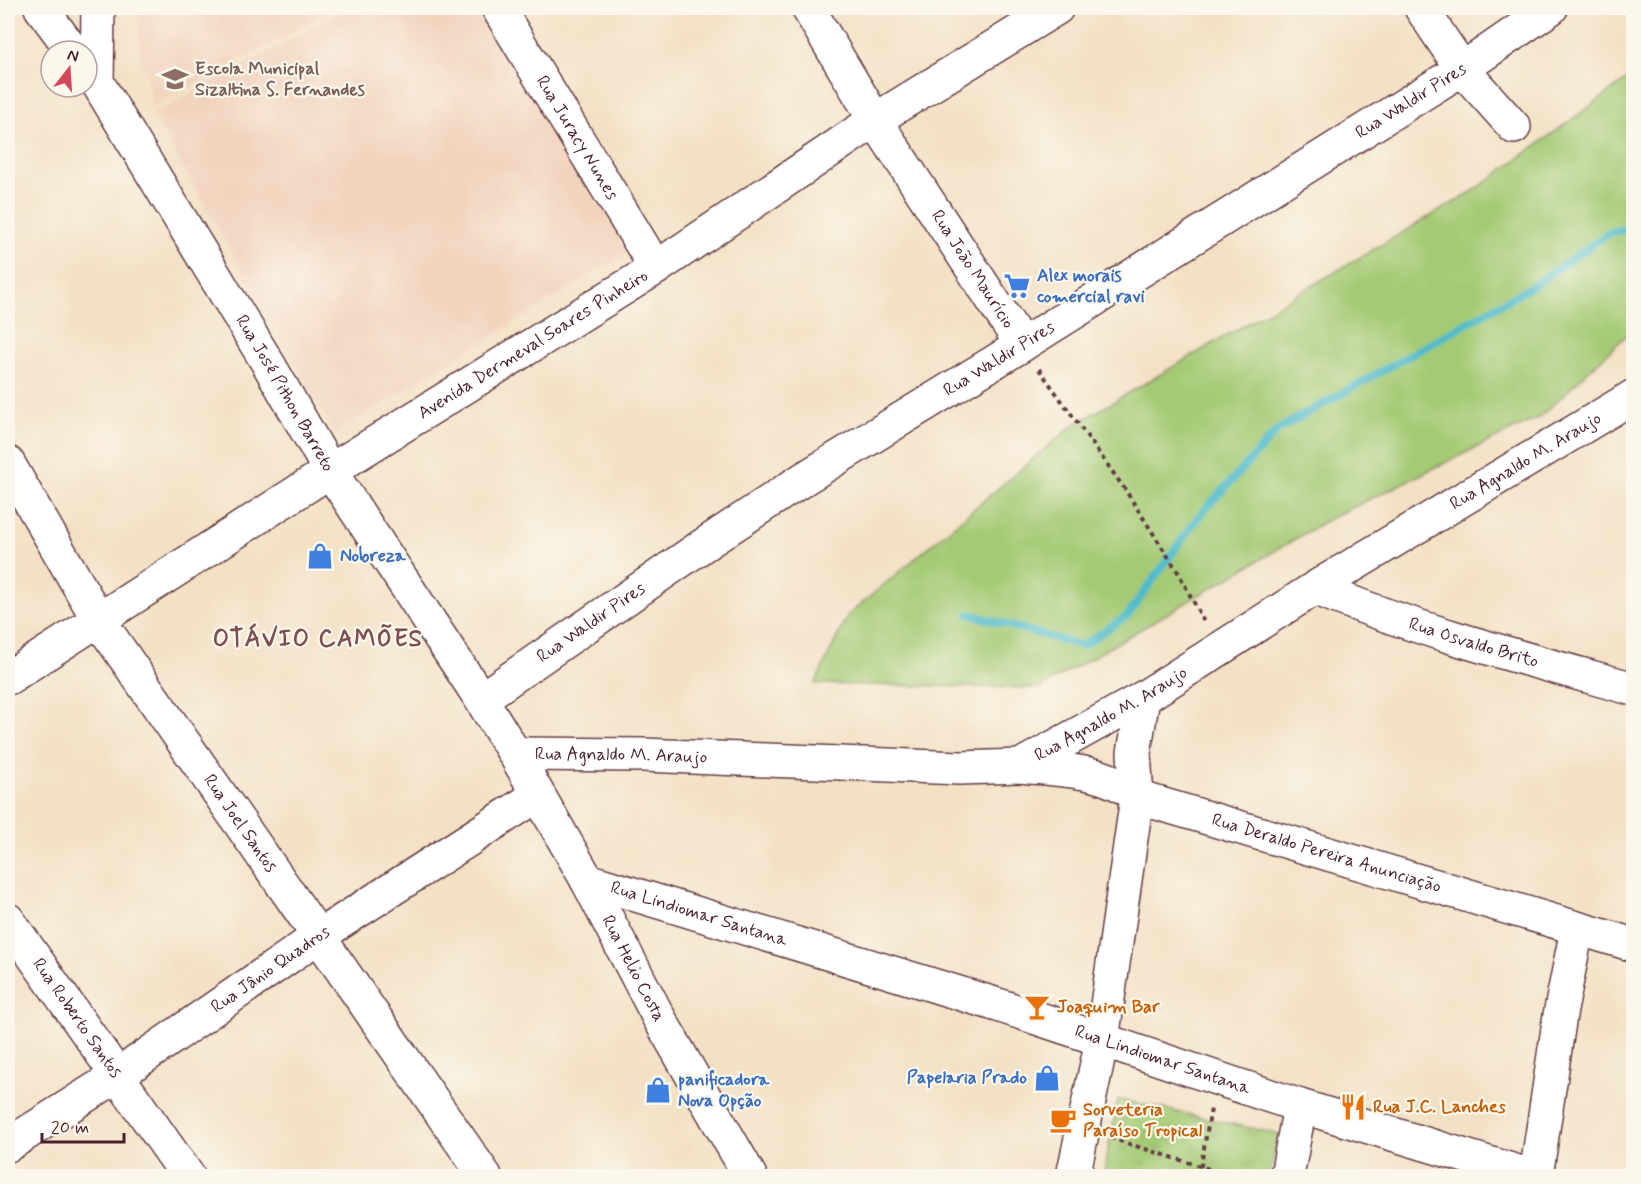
<svg xmlns="http://www.w3.org/2000/svg" width="1641" height="1184" viewBox="0 0 1641 1184" font-family="Mynerve,sans-serif">
  <style>
    .built { fill: #f2d4be }
    .grass { fill: #a4ca75; stroke: #777450; stroke-width: 1.5 }
    .park { fill: url(#park-tufts); stroke: #777450; stroke-width: 1.5 }
    .lines { fill: none; stroke-linecap: round; stroke-linejoin: round }
    .stream { stroke: #4fbbca; stroke-width: 8 }
    .minor-casing { stroke: #633c42; stroke-width: 36 }
    .path { stroke: #633c42; stroke-width: 4; stroke-dasharray: 4.5 4.5; stroke-linecap: butt }
    .minor { stroke: #fff; stroke-width: 33 }
    .labels { text-anchor: middle; dominant-baseline: central; stroke-width: 4.5; stroke-linejoin: round; paint-order: stroke }
    .education-label { font-size: 18px; font-weight: bold; fill: #785e54; stroke: #fbf7ec; text-anchor: start }
    .street-label { font-size: 18px; fill: #4a1f2b; stroke: #fbf7ec }
    .shop-label { font-size: 18px; font-weight: bold; fill: #366cbe; stroke: #fbf7ec; text-anchor: start }
    .food-label { font-size: 18px; font-weight: bold; fill: #c56008; stroke: #fbf7ec; text-anchor: start }
    .district-label { font-size: 24px; font-weight: bold; letter-spacing: 1.5px; fill: #7e4d4f; stroke: #fbf7ec }
  </style>
  <defs>
    <pattern id="park-tufts" width="24" height="20" patternUnits="userSpaceOnUse" patternTransform="scale(1.5)"><rect width="24" height="20" fill="#a4ca75"/><path d="M3 7l-1-3M5 7V3M7 7l1-3M15 17l-1-3M17 17v-4M19 17l1-3" fill="none" stroke="#8fad65"/></pattern>
  </defs>
  <rect width="100%" height="100%" fill="#fbf7ec"/>
  <filter id="ink" filterUnits="userSpaceOnUse"><feTurbulence type="fractalNoise" baseFrequency=".0167" numOctaves="2"/><feDisplacementMap in="SourceGraphic" scale="12" xChannelSelector="R" yChannelSelector="G"/><feConvolveMatrix kernelMatrix="1 2 1 2 8 2 1 2 1" color-interpolation-filters="sRGB"/></filter>
  <filter id="wash" filterUnits="userSpaceOnUse"><feTurbulence type="fractalNoise" baseFrequency=".008" numOctaves="4" result="noise"/><feDisplacementMap in="SourceGraphic" scale="24" xChannelSelector="R" yChannelSelector="G"/><feGaussianBlur stdDeviation="1.35" result="paint"/><feColorMatrix in="noise" values="0 0 0 0 0 0 0 0 0 0 0 0 0 0 0 0 0 1.4 0 .05"/><feComposite in="paint" operator="in"/></filter>
  <g filter="url(#wash)">
    <rect width="100%" height="100%" fill="#f3e1c5"/>
    <g class="built">
      <polygon points="138,8 338,8 153,106 140,52"/>
      <polygon points="349,8 482,8 636,247 334,433 153,114"/>
    </g>
    <polygon class="grass" points="1633,75 1633,329 1540,417 1331,518 1040,688 815,684 847,616 1072,426 1475,190"/>
    <polygon class="park" points="1118,1099 1278,1134 1270,1176 1103,1176"/>
    <g class="lines">
      <polyline class="stream" points="969,614 1082,646 1127,616 1199,516 1279,429 1531,287 1609,233 1634,227"/>
    </g>
  </g>
  <g filter="url(#ink)">
    <g class="lines">
      <g class="minor-casing">
        <g id="minor">
          <polyline points="41,8 73,51"/>
          <path id="s1" d="M 498,8 L 656,268"/>
          <path id="s2" d="M 808,8 L 875,120 L 1022,345"/>
          <polyline points="1421,8 1462,69 1514,127"/>
          <path id="s3" d="M 87,69 L 97,82 L 269,365 L 330,471 L 481,699 L 515,754 L 587,880 L 659,1018 L 750,1176"/>
          <polyline points="97,82 98,8"/>
          <path id="s4" d="M 8,463 L 98,619 L 485,1176"/>
          <path id="s5" d="M 1315,588 C 1418,631 1526,659 1634,689"/>
          <path id="s6" d="M 8,678 L 330,471 L 656,268 L 875,120 L 1057,8"/>
          <path id="s7" d="M 481,699 L 702,546 L 805,478 L 1022,345 L 1462,69 L 1551,8"/>
          <path id="s8" d="M 515,754 L 643,755 L 960,768 L 1020,766 L 1143,698 L 1315,588 L 1634,396"/>
          <path id="s9" d="M 1020,766 C 1059,770 1107,769 1137,797 L 1634,945"/>
          <path id="s10" d="M 587,880 L 998,1005 L 1300,1106 L 1531,1176"/>
          <path id="s11" d="M 8,920 L 188,1176"/>
          <path id="s12" d="M 8,1145 L 118,1075 L 319,936 L 538,795"/>
          <polyline points="1073,1176 1102,1040 1137,797 1134,753 1143,698"/>
          <polyline points="1287,1176 1300,1106"/>
          <polyline points="1536,1176 1560,1015 1577,929"/>
        </g>
      </g>
      <g class="path">
        <polyline points="1039,369 1124,488 1178,572 1205,624"/>
        <polyline points="1110,1138 1232,1176"/>
        <polyline points="1199,1176 1211,1109"/>
      </g>
      <use href="#minor" class="minor"/>
    </g>
  </g>
  <defs>
    <g id="school-bare" transform="scale(2.07)"><path d="M0-5L7-2L0 1L-7-2ZM-4 1L0 2.5L4 1V4Q0 6-4 4Z" fill="#8d6e63" stroke="#fbf7ec" stroke-width="2.5" paint-order="stroke"/></g>
    <g id="supermarket-bare" transform="scale(2.07)"><path d="M-6-5.5h2.5l.6 2H6L4.5 2H-2.5L-4.4-4H-6ZM-1.5 3.2a1.3 1.3 0 1 0 .1 0ZM3 3.2a1.3 1.3 0 1 0 .1 0Z" fill="#3f7fe0" stroke="#fbf7ec" stroke-width="2.5" paint-order="stroke"/></g>
    <g id="shop-bare" transform="scale(2.07)"><path d="M-5-2.5h2.3a2.7 3.5 0 0 1 5.4 0H5L5.5 6h-11ZM-1.5-2.5h3a1.5 2.3 0 0 0-3 0Z" fill="#3f7fe0" stroke="#fbf7ec" stroke-width="2.5" paint-order="stroke"/></g>
    <g id="bar-bare" transform="scale(2.07)"><path d="M-6-5H6L.8 .8V4.5H3.5V6h-7V4.5H-.8V.8Z" fill="#e8710a" stroke="#fbf7ec" stroke-width="2.5" paint-order="stroke"/></g>
    <g id="restaurant-bare" transform="scale(2.07)"><path d="M-5-6h1v4h1v-4h1v4h1v-4h1v5L-1.5 .5V6h-2V.5L-5-1ZM5-6V6H3V1.5H1.5Q1.5-4 5-6Z" fill="#e8710a" stroke="#fbf7ec" stroke-width="2.5" paint-order="stroke"/></g>
    <g id="cafe-bare" transform="scale(2.07)"><path d="M-5.5-4.5H6V0H3Q3 3.5 0 3.5H-2.5Q-5.5 3.5-5.5 0ZM3-3.2v2h1.7v-2ZM-6 4.5H4V6H-6Z" fill="#e8710a" stroke="#fbf7ec" stroke-width="2.5" paint-order="stroke"/></g>
  </defs>
  <g fill-rule="evenodd">
    <use href="#school-bare" x="175" y="79"/>
    <use href="#supermarket-bare" x="1017" y="286"/>
    <use href="#shop-bare" x="320" y="556"/>
    <use href="#bar-bare" x="1037" y="1007"/>
    <use href="#shop-bare" x="1047" y="1078"/>
    <use href="#shop-bare" x="658" y="1090"/>
    <use href="#restaurant-bare" x="1353" y="1107"/>
    <use href="#cafe-bare" x="1063" y="1120"/>
  </g>
  <g class="labels">
    <g class="education-label">
      <text x="195" y="69">Escola Municipal<tspan x="195" dy="21">Sizaltina S. Fernandes</tspan></text>
    </g>
    <g class="street-label">
      <text stroke="none"><textPath href="#s7" startOffset="1106">Rua Waldir Pires</textPath></text>
      <text stroke="none"><textPath href="#s1" startOffset="152">Rua Juracy Nunes</textPath></text>
      <text stroke="none"><textPath href="#s2" startOffset="309">Rua João Maurício</textPath></text>
      <text stroke="none"><textPath href="#s6" startOffset="622">Avenida Dermeval Soares Pinheiro</textPath></text>
      <text stroke="none"><textPath href="#s7" startOffset="620">Rua Waldir Pires</textPath></text>
      <text stroke="none"><textPath href="#s3" startOffset="380">Rua José Pithon Barreto</textPath></text>
      <text stroke="none"><textPath href="#s8" startOffset="1096">Rua Agnaldo M. Araujo</textPath></text>
      <text stroke="none"><textPath href="#s7" startOffset="134">Rua Waldir Pires</textPath></text>
      <text stroke="none"><textPath href="#s5" startOffset="168">Rua Osvaldo Brito</textPath></text>
      <text stroke="none"><textPath href="#s8" startOffset="610">Rua Agnaldo M. Araujo</textPath></text>
      <text stroke="none"><textPath href="#s8" startOffset="106">Rua Agnaldo M. Araujo</textPath></text>
      <text stroke="none"><textPath href="#s4" startOffset="429">Rua Joel Santos</textPath></text>
      <text stroke="none"><textPath href="#s9" startOffset="321">Rua Deraldo Pereira Anunciação</textPath></text>
      <text stroke="none"><textPath href="#s10" startOffset="117">Rua Lindiomar Santana</textPath></text>
      <text stroke="none"><textPath href="#s12" startOffset="316">Rua Jânio Quadros</textPath></text>
      <text stroke="none"><textPath href="#s3" startOffset="1053">Rua Helio Costa</textPath></text>
      <text stroke="none"><textPath href="#s11" startOffset="120">Rua Roberto Santos</textPath></text>
      <text stroke="none"><textPath href="#s10" startOffset="603">Rua Lindiomar Santana</textPath></text>
    </g>
    <g class="shop-label">
      <text x="1037" y="276">Alex morais<tspan x="1037" dy="21">comercial ravi</tspan></text>
      <text x="340" y="556">Nobreza</text>
      <text x="1027" y="1078" text-anchor="end">Papelaria Prado</text>
      <text x="678" y="1080">panificadora<tspan x="678" dy="21">Nova Opção</tspan></text>
    </g>
    <g class="food-label">
      <text x="1057" y="1007">Joaquim Bar</text>
      <text x="1373" y="1107">Rua J.C. Lanches</text>
      <text x="1083" y="1110">Sorveteria<tspan x="1083" dy="21">Paraíso Tropical</tspan></text>
    </g>
    <g class="district-label">
      <text x="318" y="639">OTÁVIO CAMÕES</text>
    </g>
  </g>
  <rect width="1641" height="1184" fill="none" stroke="#fbf7ec" stroke-width="30"/>
  <g transform="translate(69 69) rotate(17)"><circle r="28" fill="#fbf7ec" stroke="#b4a19f" stroke-width="1.5"/>
  <path d="M0-4.5L10 22L0 15L-10 22Z" fill="#d1495b"/>
  <text y="-9" font-size="16" font-weight="bold" text-anchor="middle" fill="#4a1f2b">N</text>
  </g>
  <path d="M42 1133v9h82v-9" fill="none" stroke="#4a1f2b" stroke-width="3"/>
  <text x="51" y="1133" font-size="18" fill="#4a1f2b" stroke="#fbf7ec" stroke-width="4.5" paint-order="stroke">20 m</text>
</svg>
